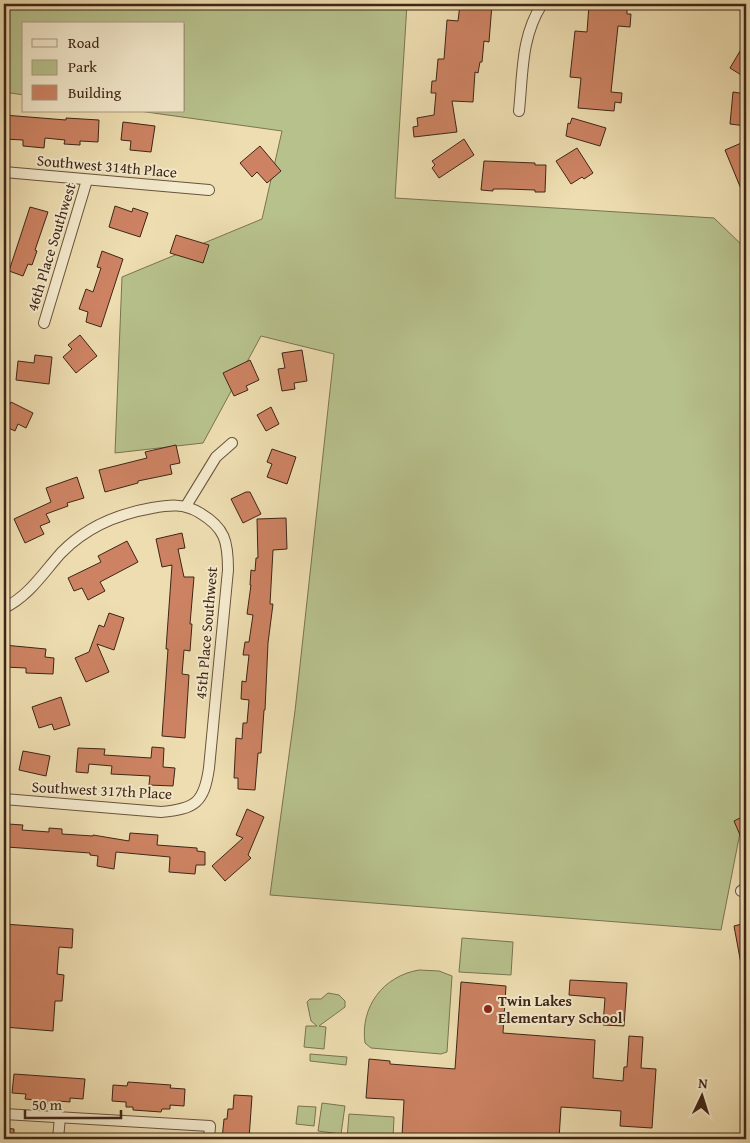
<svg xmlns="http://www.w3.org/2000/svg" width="750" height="1143" viewBox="0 0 750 1143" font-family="'Gentium Book Plus',serif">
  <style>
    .green { fill: #b7c18c; stroke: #7b7351 }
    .building { fill: #cd8363; stroke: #3f2516 }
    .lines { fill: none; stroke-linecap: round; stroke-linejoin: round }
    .minor-casing { stroke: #6a533c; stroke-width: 12 }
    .minor { stroke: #f3e9cc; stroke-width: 10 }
    .poi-dot { fill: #8f2418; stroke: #f3e9cc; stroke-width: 2 }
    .labels { text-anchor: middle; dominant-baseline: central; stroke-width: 4; stroke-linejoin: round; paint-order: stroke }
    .street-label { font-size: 15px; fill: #3f2516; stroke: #f3e9cc }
    .poi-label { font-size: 15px; font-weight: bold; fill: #3f2516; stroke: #f3e9cc; text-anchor: start }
  </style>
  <rect width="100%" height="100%" fill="#edddb0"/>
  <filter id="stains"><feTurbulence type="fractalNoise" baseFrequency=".004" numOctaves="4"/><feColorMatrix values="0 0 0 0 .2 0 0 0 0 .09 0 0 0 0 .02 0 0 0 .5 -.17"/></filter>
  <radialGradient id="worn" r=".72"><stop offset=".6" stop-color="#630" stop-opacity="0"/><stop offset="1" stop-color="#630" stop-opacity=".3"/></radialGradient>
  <g class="green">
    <polygon points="4,4 407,4 395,198 714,218 746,249 746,802 721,930 270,895 295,711 334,354 261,336 203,443 115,453 122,277 262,219 282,131 139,111 184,111 184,24 24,24 24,95 4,92"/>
    <polygon points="462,938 513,942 511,975 459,972"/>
    <path d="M 419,970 L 439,971 L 452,976 L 447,1052 L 441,1054 L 371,1048 L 365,1043 C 360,1007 383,976 419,970 Z"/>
    <polygon points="328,993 339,995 345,1001 345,1007 319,1026 326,1027 324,1049 304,1047 306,1026 317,1026 311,1021 307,1002 310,999 321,999"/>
    <polygon points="310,1054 347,1057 346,1065 310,1061"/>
    <polygon points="322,1103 345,1106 341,1134 318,1131"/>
    <polygon points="298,1106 316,1107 314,1126 296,1124"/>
    <polygon points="349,1114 394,1117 393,1139 347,1139"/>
  </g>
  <g class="building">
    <polygon points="460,4 492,4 489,42 484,41 482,62 480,62 478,73 475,72 473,102 452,101 457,132 414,137 413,127 418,126 417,118 434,115 436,93 431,93 432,81 436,81 438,59 444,59 447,20 458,21"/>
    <polygon points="589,5 627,7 627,14 631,14 630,27 618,26 611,92 622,93 621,103 615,102 614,111 578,108 581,78 570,77 575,31 587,32"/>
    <polygon points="746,41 746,78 730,68"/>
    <polygon points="733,92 746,94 746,126 730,124"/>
    <polygon points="4,115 66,120 66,118 99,120 98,142 80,141 80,145 64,144 65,140 45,138 44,148 23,146 23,140 4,139"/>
    <polygon points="572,118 606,128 600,146 566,136 568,123 570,124"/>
    <polygon points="123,122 155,126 151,152 130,150 131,141 121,140"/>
    <polygon points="464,139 474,155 439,178 432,168 435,165 432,161"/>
    <polygon points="746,141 746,201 725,150"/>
    <polygon points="260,146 281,171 267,183 257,172 252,177 240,163"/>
    <polygon points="577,148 593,173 584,179 582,177 571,184 556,161"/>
    <polygon points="484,161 535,163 535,165 546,165 545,192 535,192 535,190 507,189 493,189 493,191 481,190"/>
    <polygon points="115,206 132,212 133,208 148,213 140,237 109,227"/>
    <polygon points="30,207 48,212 35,250 37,251 32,265 28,264 23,276 9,271"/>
    <polygon points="176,235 209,245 203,263 170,253"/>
    <polygon points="102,251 123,259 101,327 86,322 88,312 79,309 86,289 93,292 101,268 97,267"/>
    <polygon points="80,335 97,356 76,373 63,357 72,349 68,345"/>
    <polygon points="302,350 307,381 294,383 295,389 282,391 278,369 285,368 282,353"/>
    <polygon points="35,355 52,357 49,384 16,380 18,361 34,363"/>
    <polygon points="250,360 259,380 246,386 248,390 234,396 223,373"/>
    <polygon points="11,402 33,413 26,428 18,424 15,431 4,426 4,416"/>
    <polygon points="271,407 279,424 266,431 257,415"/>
    <polygon points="176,445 180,463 170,465 172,474 138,481 138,483 105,492 99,470 147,458 145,452"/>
    <polygon points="272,449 296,457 287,484 267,477 272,464 267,462"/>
    <polygon points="77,477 84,498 67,503 68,506 46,514 50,522 40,526 44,534 25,543 14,519 51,502 46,488"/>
    <polygon points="246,492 250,492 261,514 243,523 231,499"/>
    <polygon points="286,518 287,549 273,550 270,604 273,604 268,643 265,710 264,710 261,753 258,753 255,790 238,789 238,778 234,778 236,738 242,739 243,723 247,723 249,700 241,699 242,681 246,682 249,655 243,655 245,642 249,642 253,615 247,614 251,585 250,585 251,570 255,571 256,558 258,558 257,519"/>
    <polygon points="182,533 185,548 178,549 184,577 194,577 190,624 192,624 190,651 184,650 182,674 189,675 185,738 162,736 168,649 166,649 172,565 162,567 156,539"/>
    <polygon points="127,541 138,562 100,582 105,591 88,600 82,588 74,591 68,578 101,562 98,556"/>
    <polygon points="109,613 124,618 114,650 97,644 109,672 86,682 75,658 89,652 99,625 104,627"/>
    <polygon points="4,645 46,649 45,657 54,658 53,674 26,673 26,668 4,667"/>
    <polygon points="61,697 70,725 54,730 52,724 39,728 32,707"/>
    <polygon points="152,747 164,748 163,767 175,768 173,786 149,785 150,776 111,774 112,766 89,764 88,773 76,772 78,748 105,749 104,755 151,758"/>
    <polygon points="23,751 50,756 46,776 19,770"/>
    <polygon points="247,809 264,817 248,855 251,858 225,881 212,866 243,838 236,835"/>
    <polygon points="746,815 746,849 734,821"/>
    <polygon points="8,824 23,825 22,830 49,832 49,828 62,829 62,834 93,836 93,835 129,841 130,833 158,835 157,845 197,848 197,851 205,852 205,865 196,865 195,874 169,872 170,857 116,852 114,869 97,866 98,856 90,855 90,853 7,847"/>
    <polygon points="746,923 746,964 741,964 734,926"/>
    <polygon points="4,924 73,929 72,948 59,947 57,974 64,975 62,1001 55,1001 53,1031 4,1027 4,969 6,969 8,945 4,945"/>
    <polygon points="570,980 627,983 624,1026 603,1025 605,998 569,995"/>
    <polygon points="461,982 506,986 503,1033 595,1040 593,1078 623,1081 624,1067 627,1067 629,1036 643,1037 641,1068 656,1069 652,1128 620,1126 621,1111 561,1107 559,1139 449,1139 402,1136 404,1100 366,1098 369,1059 390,1061 390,1064 455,1069"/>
    <polygon points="14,1074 85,1079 83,1099 70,1098 70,1102 58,1101 58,1105 36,1103 36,1100 25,1099 26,1094 12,1093"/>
    <polygon points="128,1082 171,1085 170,1088 185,1089 184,1106 170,1105 170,1109 162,1109 161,1112 133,1110 133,1107 126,1107 126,1102 112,1101 113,1085 127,1086"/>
    <polygon points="234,1095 252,1096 249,1139 222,1139 224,1119 227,1119 228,1109 233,1109"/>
    <polygon points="4,1128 14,1129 14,1139 4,1139"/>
  </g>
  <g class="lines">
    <g class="minor-casing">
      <g id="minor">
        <path d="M 519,111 C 523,72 521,37 542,4"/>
        <polyline points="4,172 209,190"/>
        <polyline points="44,323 87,180"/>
        <polyline points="186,506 216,457 232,443"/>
        <path d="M 4,608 C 29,596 43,573 61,553 C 86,527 117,514 152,508 C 169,505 184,503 200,513 C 225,528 228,541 228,570 L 209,768 C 204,803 195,809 161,812 L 4,799"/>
        <polyline points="741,891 746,888"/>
        <polyline points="4,1114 210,1126 209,1139"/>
        <polyline points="58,1139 60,1117"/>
      </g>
    </g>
    <use href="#minor" class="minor"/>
  </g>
  <circle class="poi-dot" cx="488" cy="1009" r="5"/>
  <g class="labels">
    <g class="street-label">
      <text transform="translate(107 166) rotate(5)">Southwest 314th Place</text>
      <text transform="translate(51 247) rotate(-73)">46th Place Southwest</text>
      <text transform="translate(206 633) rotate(-85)">45th Place Southwest</text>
      <text transform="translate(102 790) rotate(3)">Southwest 317th Place</text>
    </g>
    <g class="poi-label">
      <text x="498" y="1000">Twin Lakes<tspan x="498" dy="17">Elementary School</tspan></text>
    </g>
  </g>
  <rect width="750" height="1143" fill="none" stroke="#edddb0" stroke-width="20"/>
  <rect x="5" y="5" width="740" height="1133" fill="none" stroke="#3f2516" stroke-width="2.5"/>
  <rect x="10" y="10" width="730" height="1123" fill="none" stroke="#3f2516"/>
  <rect x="22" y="22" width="162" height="90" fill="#f3e9cc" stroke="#ab9b83"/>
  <rect x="32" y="39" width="25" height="8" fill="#f3e9cc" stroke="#ab9b83"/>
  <text x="68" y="48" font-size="15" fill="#3f2516">Road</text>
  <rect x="32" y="60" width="25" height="15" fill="#b7c18c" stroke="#ab9b83"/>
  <text x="68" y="72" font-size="15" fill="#3f2516">Park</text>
  <rect x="32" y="85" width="25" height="15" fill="#cd8363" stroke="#ab9b83"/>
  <text x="68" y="98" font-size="15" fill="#3f2516">Building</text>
  <g transform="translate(702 1096) rotate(4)" stroke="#f3e9cc" stroke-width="4" paint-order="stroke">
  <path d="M0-4L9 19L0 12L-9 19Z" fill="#3f2516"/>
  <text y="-8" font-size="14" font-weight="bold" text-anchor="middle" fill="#3f2516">N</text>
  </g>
  <path d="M25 1110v8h96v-8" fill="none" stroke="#3f2516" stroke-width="2.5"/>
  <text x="32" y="1110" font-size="15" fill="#3f2516" stroke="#f3e9cc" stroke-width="4" paint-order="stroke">50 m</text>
  <rect width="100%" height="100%" filter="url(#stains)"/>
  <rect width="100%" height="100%" fill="url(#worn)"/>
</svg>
